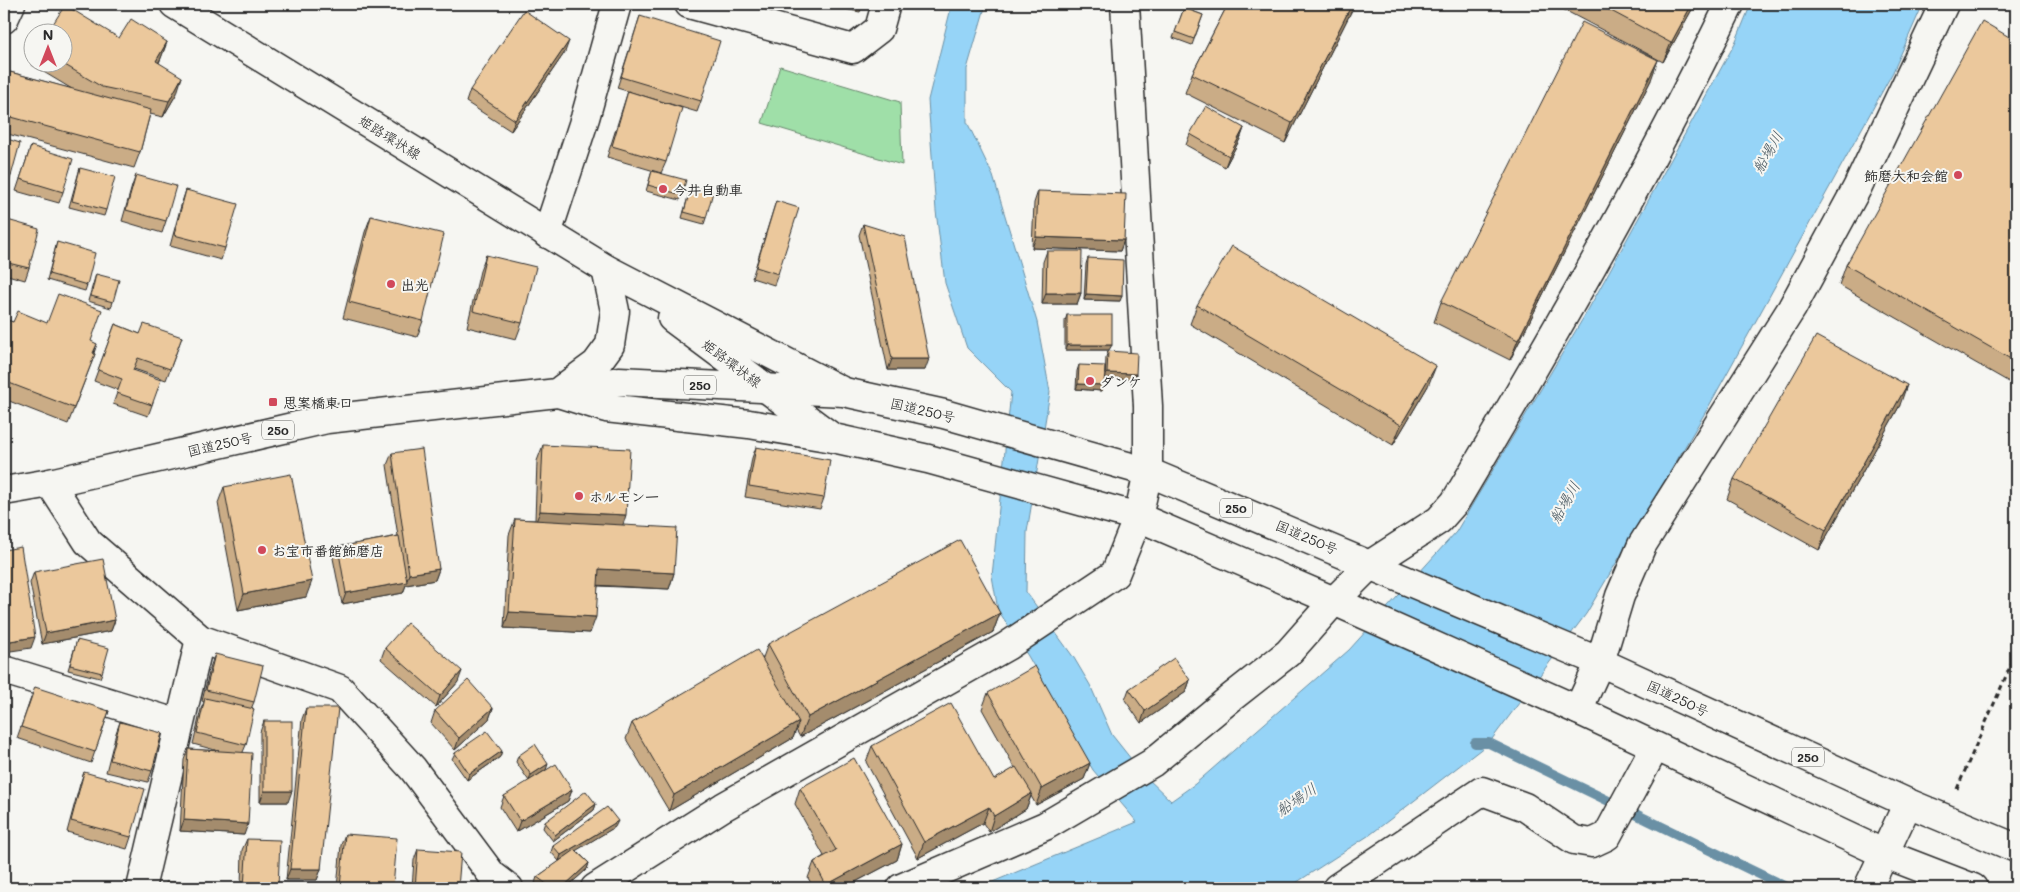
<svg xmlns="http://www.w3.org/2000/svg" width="2020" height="892" viewBox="0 0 2020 892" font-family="Mali,'Klee One',sans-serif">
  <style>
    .green { fill: #9fdfa8; stroke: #65856a }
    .water { fill: #96d4f7; stroke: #6b90a5 }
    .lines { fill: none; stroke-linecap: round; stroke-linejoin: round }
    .stream { stroke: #6b90a5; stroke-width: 10 }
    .minor-casing { stroke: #2b2b2b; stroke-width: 31 }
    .major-casing { stroke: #2b2b2b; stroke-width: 31 }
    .highway-casing { stroke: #2b2b2b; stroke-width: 31 }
    .path { stroke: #2b2b2b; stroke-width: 3; stroke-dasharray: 5 4; stroke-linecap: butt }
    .minor { stroke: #f6f6f2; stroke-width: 28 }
    .major { stroke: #f6f6f2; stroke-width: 28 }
    .highway { stroke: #f6f6f2; stroke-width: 28 }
    .wall { fill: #caac86; stroke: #2b2b2b }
    .shaded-wall { fill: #a48c6d; stroke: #2b2b2b }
    .building { fill: #ebc89c; stroke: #2b2b2b }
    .poi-dot { fill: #d1495b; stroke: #f6f6f2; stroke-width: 2 }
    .labels { text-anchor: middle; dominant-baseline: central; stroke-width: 4; stroke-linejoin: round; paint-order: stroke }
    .shield { fill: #f6f6f2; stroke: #686867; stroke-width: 1 }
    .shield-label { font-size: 12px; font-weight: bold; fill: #2b2b2b }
    .street-label { font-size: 14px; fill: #2b2b2b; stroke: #f6f6f2 }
    .poi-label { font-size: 14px; font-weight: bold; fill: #2b2b2b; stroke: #f6f6f2; text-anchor: start }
    .water-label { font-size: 15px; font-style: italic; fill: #46555e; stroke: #f6f6f2 }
  </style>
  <rect width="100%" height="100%" fill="#f6f6f2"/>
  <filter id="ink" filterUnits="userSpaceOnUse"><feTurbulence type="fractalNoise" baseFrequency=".02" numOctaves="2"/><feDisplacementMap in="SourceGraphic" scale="10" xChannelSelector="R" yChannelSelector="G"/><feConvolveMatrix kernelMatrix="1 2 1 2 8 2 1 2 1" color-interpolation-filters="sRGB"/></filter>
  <g filter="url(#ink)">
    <polygon class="green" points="780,66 900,102 902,165 762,123"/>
    <polygon class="water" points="952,4 986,4 967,69 967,122 993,176 1013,242 1037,322 1050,392 1027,532 1026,592 1074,658 1090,685 1112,735 1143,774 1171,801 1195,784 1349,650 1456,532 1588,310 1735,43 1751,4 1923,4 1893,72 1709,406 1586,614 1489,743 1371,834 1288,888 978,888 1137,822 1093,770 1028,656 998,610 992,576 1011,392 967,348 945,283 936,211 928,100"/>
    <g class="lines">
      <polyline class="stream" points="1475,743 1489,743 1788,888"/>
      <g class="minor-casing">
        <g id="minor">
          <polyline points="689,4 853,49 879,29 886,4"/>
          <polyline points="4,19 11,4"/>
          <polyline points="547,234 585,118 617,4"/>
          <polyline points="50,483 88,542 200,639 340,689 413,769 492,875 509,888"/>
          <polyline points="4,670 179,724"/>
          <polyline points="1578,710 1600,662 1620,596 1642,545 1792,308 1857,188 1944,4"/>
          <polyline points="141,888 200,639"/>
          <polyline points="595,888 723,807 1007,646 1115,574 1138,517 1148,472 1148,406 1125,4"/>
          <path d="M 901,888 L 1045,826 L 1152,763 L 1232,697 L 1288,653 L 1334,601 L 1371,564 L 1439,520 L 1455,502 C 1552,339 1647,175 1730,4"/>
          <polyline points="1337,888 1482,791 1525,807 1574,840 1592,843 1607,836 1655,747"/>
          <polyline points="1868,888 1908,803"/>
        </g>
      </g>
      <g class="major-casing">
        <g id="major">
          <polyline points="174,4 606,269 844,392"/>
          <polyline points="672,318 833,438"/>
        </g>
      </g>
      <g class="highway-casing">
        <g id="highway">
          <polyline points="562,389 596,364 610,345 615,311 606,269"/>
          <polyline points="561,394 606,408 749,424 833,438 928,459 1138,517 1334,601 1578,710 1885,854 1973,888"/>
          <polyline points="4,491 50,483 327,419 557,393 619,381 844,392 944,414 1148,472 1600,662 1908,803 2016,848"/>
        </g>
      </g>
      <polyline class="path" points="1957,789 2016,653"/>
      <use href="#minor" class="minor"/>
      <use href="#major" class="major"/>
      <use href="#highway" class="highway"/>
    </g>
    <g class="wall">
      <polygon points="819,4 863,4 860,12"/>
      <polygon points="1228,4 1355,4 1285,143 1185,93 1192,74"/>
      <polygon points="1553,4 1695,4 1663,62"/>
      <polygon points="1184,8 1203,15 1192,45 1173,38"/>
      <polygon points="640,16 701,101 697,112 617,88"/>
      <polygon points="119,38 167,42 161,58 159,63 177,93 163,117 150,114 140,152 134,168 4,133 4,91 10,72 72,89 32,65 33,62 62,62"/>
      <polygon points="2016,41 2016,386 1839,285 1846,265"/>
      <polygon points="565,52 511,131 466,102 470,90"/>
      <polygon points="1651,80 1510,360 1434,322 1441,302"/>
      <polygon points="628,91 666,162 661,173 607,157"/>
      <polygon points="1244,128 1240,139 1225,167 1186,145 1190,134"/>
      <polygon points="4,138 11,176 7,187 4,186"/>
      <polygon points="31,146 63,192 59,203 16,191"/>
      <polygon points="80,168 106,210 104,216 69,207"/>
      <polygon points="652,171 682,195 680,200 646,191"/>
      <polygon points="136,175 166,221 162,233 122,221 132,186"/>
      <polygon points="691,186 706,218 704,224 682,218"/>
      <polygon points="186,190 225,248 221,260 170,246 182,202"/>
      <polygon points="1038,191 1124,240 1120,251 1032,248 1034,203"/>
      <polygon points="776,201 778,274 774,285 752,278"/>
      <polygon points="371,216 423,321 417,337 343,318 365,232"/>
      <polygon points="4,219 29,268 25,280 4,274"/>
      <polygon points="863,224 925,370 888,370 859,235"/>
      <polygon points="57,242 87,285 85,291 47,280"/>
      <polygon points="1047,251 1081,293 1077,304 1042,304 1043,262"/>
      <polygon points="486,255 522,323 516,339 467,327 480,271"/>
      <polygon points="1088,258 1120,301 1084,300 1086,264"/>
      <polygon points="96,274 113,302 111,308 88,301"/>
      <polygon points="1197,305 1428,386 1393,445 1190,324"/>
      <polygon points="1067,315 1109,350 1065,350 1065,321"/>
      <polygon points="4,319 13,322 97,344 94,353 95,354 68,424 4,399"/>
      <polygon points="115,324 140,334 182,337 166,380 134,369 133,370 152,405 148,416 113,404 118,390 94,381"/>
      <polygon points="1108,351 1136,374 1134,380 1105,378 1106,357"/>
      <polygon points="1079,365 1102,391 1076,389 1077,371"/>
      <polygon points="1900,405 1819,550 1727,499 1734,479"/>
      <polygon points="543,445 623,525 674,573 669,589 598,586 590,633 504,628 509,535 515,519 535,520 537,461"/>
      <polygon points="756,447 824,498 820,509 745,497 752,458"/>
      <polygon points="392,453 439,569 435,580 406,585 403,593 342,604 333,558 338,547 398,536 387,465"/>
      <polygon points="224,487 306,597 238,610 218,503"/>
      <polygon points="34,572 115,620 111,631 42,644 30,583"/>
      <polygon points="1000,613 993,632 800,737 796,730 793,738 669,811 626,739 632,723 762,660 768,644"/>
      <polygon points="77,640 102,673 100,678 68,670"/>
      <polygon points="385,648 458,682 436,707 381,659"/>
      <polygon points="215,654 254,702 251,709 246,745 243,752 244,835 180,831 184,760 188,749 219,751 193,744 201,709 204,702 202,701 211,665"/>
      <polygon points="1190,680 1186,692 1141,723 1125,700 1129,689"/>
      <polygon points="988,693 1090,763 1084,779 1036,805 1031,796 1026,809 989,832 983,823 918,858 866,762 872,746 994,780 1015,768 982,709"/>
      <polygon points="31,698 109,711 91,763 17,738"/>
      <polygon points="306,708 321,869 317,880 286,880 302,719"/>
      <polygon points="493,708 489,719 455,750 431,723 435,711"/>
      <polygon points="264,721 288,802 260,802 260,732"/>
      <polygon points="120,722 152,771 148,782 106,772 116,733"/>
      <polygon points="455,753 500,757 467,780 452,759"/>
      <polygon points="518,756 546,770 529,781 516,762"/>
      <polygon points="84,772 131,837 127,849 67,832 80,784"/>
      <polygon points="800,788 902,844 897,860 844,888 814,888 808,878 814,862 824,856 795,804"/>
      <polygon points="572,790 568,801 516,832 500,807 504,796"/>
      <polygon points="596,804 594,810 553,841 543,828 545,822"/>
      <polygon points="615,827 576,850 589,863 587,869 566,888 542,888 535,883 537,877 572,853 559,861 551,852 553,846"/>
      <polygon points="345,834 393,888 337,888 341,845"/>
      <polygon points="247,839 278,888 241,888 242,850"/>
      <polygon points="418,849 458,888 412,888 414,860"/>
    </g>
    <g class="shaded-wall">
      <polygon points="1352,4 1355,4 1285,143 1292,123"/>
      <polygon points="1692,4 1695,4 1663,62 1671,43"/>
      <polygon points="569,41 565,52 511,131 515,120"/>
      <polygon points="167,42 161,58 150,77 156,61"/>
      <polygon points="1658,60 1651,80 1510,360 1518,340"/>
      <polygon points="182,77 177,93 163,117 169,101"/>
      <polygon points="1244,128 1240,139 1225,167 1229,156"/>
      <polygon points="1036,237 1124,240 1120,251 1032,248"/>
      <polygon points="1046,293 1081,293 1077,304 1042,304"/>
      <polygon points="1086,294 1122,296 1120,301 1084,300"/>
      <polygon points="1067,345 1112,345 1109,350 1065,350"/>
      <polygon points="892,359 929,359 925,370 888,370"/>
      <polygon points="1436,366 1428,386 1393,445 1401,425"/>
      <polygon points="1107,373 1136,374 1134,380 1105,378"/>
      <polygon points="1078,384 1104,385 1102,391 1076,389"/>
      <polygon points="1907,385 1900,405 1819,550 1826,530"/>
      <polygon points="540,511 626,515 621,531 534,527"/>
      <polygon points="439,569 435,580 406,585 403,593 342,604 346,593 406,582 409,574"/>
      <polygon points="599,569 674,573 669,589 593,585"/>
      <polygon points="312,581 306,597 238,610 244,594"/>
      <polygon points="509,612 596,617 590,633 504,628"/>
      <polygon points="1000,613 993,632 800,737 808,717"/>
      <polygon points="115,620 111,631 42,644 46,633"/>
      <polygon points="35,637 31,648 4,652 4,642"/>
      <polygon points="462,671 458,682 436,707 440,696"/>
      <polygon points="1190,680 1186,692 1141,723 1145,711"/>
      <polygon points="493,708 489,719 455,750 459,738"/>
      <polygon points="799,722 793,738 669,811 674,795"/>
      <polygon points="502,751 500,757 467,780 469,774"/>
      <polygon points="1090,763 1084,779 1036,805 1042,789"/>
      <polygon points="548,764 546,770 529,781 531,775"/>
      <polygon points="572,790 568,801 516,832 520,821"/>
      <polygon points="264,791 292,791 288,802 260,802"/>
      <polygon points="1032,793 1026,809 989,832 994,816"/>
      <polygon points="596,804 594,810 553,841 555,835"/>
      <polygon points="989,807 983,823 918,858 924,842"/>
      <polygon points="184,820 248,824 244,835 180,831"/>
      <polygon points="618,821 615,827 559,861 561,855"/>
      <polygon points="902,844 897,860 844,888 825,888 826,885"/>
      <polygon points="589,863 587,869 566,888 562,888"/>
      <polygon points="290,869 321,869 317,880 286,880"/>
    </g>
    <g class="building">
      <polygon points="1228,4 1352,4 1292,123 1192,74"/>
      <polygon points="1598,4 1692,4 1671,43"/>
      <polygon points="65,5 119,38 131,19 167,42 156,61 182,77 169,101 102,87 60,62 62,62 62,32 48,32"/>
      <polygon points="1184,8 1203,15 1194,39 1175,32"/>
      <polygon points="524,10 569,41 515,120 470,90"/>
      <polygon points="640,16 720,41 701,101 621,77"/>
      <polygon points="1982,21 2016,41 2016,362 1846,265"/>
      <polygon points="1582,22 1658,60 1518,340 1441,302"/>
      <polygon points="10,72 151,110 140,152 4,115 4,96"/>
      <polygon points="628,91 682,108 666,162 612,146"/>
      <polygon points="1206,106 1244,128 1229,156 1190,134"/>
      <polygon points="4,138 20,143 11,176 4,174"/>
      <polygon points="31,146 73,159 63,192 20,179"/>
      <polygon points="80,168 115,177 106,210 72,201"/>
      <polygon points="652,171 686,180 682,195 648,185"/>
      <polygon points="136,175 176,186 166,221 126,210"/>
      <polygon points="691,186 713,192 706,218 684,212"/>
      <polygon points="186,190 238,204 225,248 174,235"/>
      <polygon points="1038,191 1126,194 1124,240 1036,237"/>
      <polygon points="776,201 799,208 778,274 756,267"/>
      <polygon points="371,216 444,234 423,321 349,302"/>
      <polygon points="4,219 39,229 29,268 4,262"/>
      <polygon points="863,224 905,237 929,359 892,359"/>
      <polygon points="57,242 95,253 87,285 49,274"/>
      <polygon points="1232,246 1436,366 1401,425 1197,305"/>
      <polygon points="1047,251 1082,251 1081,293 1046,293"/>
      <polygon points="486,255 536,267 522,323 473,311"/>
      <polygon points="1088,258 1123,260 1122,296 1086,294"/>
      <polygon points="96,274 119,280 113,302 91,296"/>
      <polygon points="58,294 102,310 91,341 97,344 93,353 95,354 74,408 4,381 4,319 13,322 18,311 47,323"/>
      <rect x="1067" y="315" width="45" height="30"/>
      <polygon points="115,324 140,334 144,324 182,337 170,369 138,358 133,370 161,380 152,405 117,393 122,379 98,370"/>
      <polygon points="1816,336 1907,385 1826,530 1734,479"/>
      <polygon points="1108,351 1137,353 1136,374 1107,373"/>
      <polygon points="1079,365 1105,366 1104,385 1078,384"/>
      <polygon points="543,445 630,449 626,515 540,511"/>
      <polygon points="756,447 830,460 824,498 749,486"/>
      <polygon points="422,449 439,569 409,574 392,453"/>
      <polygon points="291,474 312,581 244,594 224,487"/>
      <polygon points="515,519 677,528 674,573 599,569 596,617 509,612"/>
      <polygon points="399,536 407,582 346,593 338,547"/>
      <polygon points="960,540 1000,613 808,717 768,644"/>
      <polygon points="21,547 35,637 4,642 4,550"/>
      <polygon points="103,559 115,620 46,633 34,572"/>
      <polygon points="407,623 462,671 440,696 385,648"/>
      <polygon points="77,640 109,648 102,673 70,665"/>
      <polygon points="757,650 799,722 674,795 632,723"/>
      <polygon points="215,654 263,666 254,702 206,690"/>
      <polygon points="1174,658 1190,680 1145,711 1129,689"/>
      <polygon points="1035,666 1090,763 1042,789 988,693"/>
      <polygon points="468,680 493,708 459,738 435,711"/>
      <polygon points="35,687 109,711 95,752 21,727"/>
      <polygon points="205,698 254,709 246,745 197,733"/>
      <polygon points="951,703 994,780 1016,767 1032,793 994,816 989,807 924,842 872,746"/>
      <polygon points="306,708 338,708 321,869 290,869"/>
      <rect x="264" y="721" width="28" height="70"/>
      <polygon points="120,722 162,733 152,771 110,760"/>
      <polygon points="487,731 502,751 469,774 455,753"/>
      <polygon points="4,739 11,740 4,794"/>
      <polygon points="535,744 548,764 531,775 518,756"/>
      <polygon points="188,749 252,753 248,824 184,820"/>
      <polygon points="854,758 902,844 826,885 814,862 836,850 800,788"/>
      <polygon points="556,764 572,790 520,821 504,796"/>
      <polygon points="84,772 145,789 131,837 71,821"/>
      <polygon points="586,791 596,804 555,835 545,822"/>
      <polygon points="607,807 618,821 561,855 553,846"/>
      <polygon points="345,834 397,838 393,888 351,888 340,887"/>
      <polygon points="247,839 280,840 278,888 244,888"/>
      <polygon points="418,849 461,852 458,888 415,888"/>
      <polygon points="575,850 589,863 562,888 552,888 537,877"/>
      <polygon points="166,882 200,883 199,888 166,888"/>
    </g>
  </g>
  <g class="poi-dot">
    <circle cx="1958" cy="175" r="5"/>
    <circle cx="663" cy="189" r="5"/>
    <circle cx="391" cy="284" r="5"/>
    <circle cx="1090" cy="381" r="5"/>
    <rect x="268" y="397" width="10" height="10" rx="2.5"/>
    <circle cx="579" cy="496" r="5"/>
    <circle cx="262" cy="550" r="5"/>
  </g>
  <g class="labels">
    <g class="shield">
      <rect x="684" y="375.5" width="32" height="19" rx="4"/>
      <rect x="262" y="420.5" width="32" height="19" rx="4"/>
      <rect x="1220" y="498.5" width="32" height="19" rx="4"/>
      <rect x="1792" y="747.5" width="32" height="19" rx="4"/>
    </g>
    <g class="shield-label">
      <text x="700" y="385">250</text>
      <text x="278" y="430">250</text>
      <text x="1236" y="508">250</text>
      <text x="1808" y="757">250</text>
    </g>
    <g class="street-label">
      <text transform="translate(390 137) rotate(32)">姫路環状線</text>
      <text transform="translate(732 363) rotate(37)">姫路環状線</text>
      <text transform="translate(923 410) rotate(13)">国道250号</text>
      <text transform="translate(220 444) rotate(-13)">国道250号</text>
      <text transform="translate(1307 537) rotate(23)">国道250号</text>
      <text transform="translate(1678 698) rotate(25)">国道250号</text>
    </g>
    <g class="poi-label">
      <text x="1948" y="175" text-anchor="end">飾磨大和会館</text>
      <text x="673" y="189">今井自動車</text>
      <text x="401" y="284">出光</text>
      <text x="1100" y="381">ダンケ</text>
      <text x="283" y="402">思案橋東口</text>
      <text x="589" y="496">ホルモン一</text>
      <text x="272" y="550">お宝市番館飾磨店</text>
    </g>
    <g class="water-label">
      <text transform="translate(1767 152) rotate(-60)">船場川</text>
      <text transform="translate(1564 502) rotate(-60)">船場川</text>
      <text transform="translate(1296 799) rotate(-34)">船場川</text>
    </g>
  </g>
  <rect width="2020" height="892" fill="none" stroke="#f6f6f2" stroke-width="20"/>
  <rect x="10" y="10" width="2000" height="872" fill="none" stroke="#2b2b2b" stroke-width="2" filter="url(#ink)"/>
  <g transform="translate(48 48)"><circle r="24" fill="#f6f6f2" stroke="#a5a5a2"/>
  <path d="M0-4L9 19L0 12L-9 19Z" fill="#d1495b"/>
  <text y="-8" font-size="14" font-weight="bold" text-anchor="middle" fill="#2b2b2b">N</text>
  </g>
</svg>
